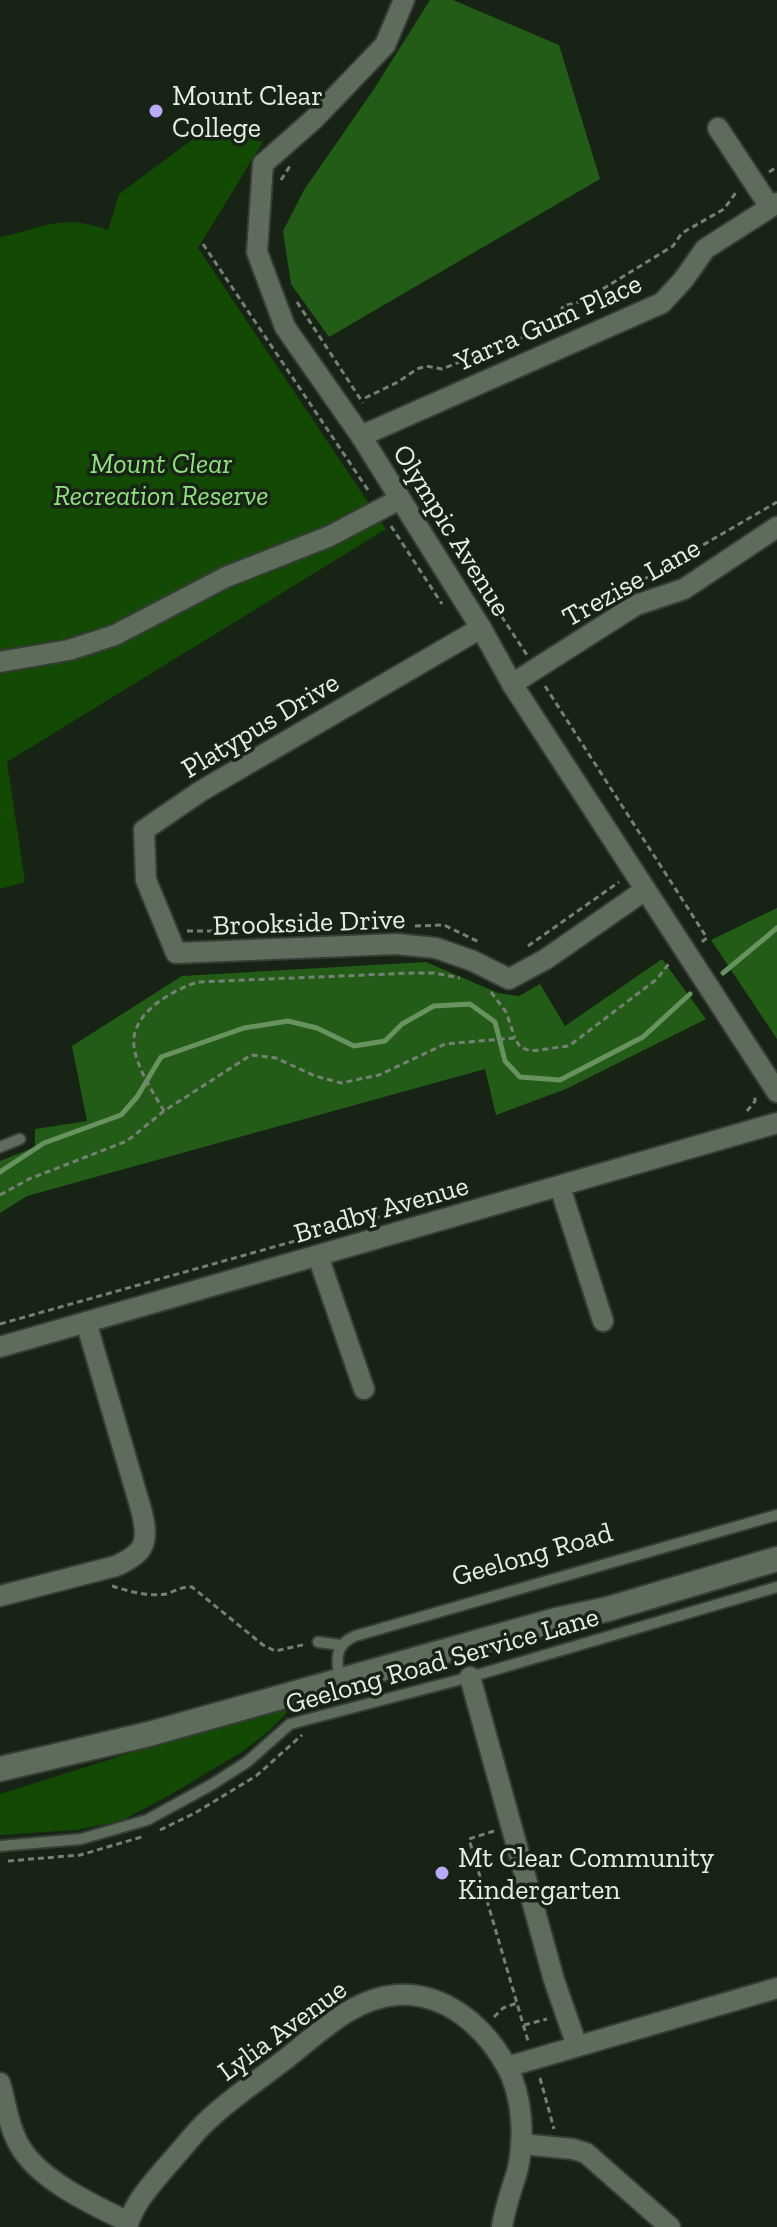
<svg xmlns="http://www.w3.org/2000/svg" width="777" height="2227" viewBox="0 0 777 2227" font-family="'Zilla Slab',serif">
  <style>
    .green { fill: #124903 }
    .forest { fill: #225c16 }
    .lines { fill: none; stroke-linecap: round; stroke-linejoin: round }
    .stream { stroke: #68925f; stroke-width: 5 }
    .lane-casing { stroke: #353e34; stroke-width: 14 }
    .street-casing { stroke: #353e34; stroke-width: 24 }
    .secondary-casing { stroke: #353e34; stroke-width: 28 }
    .path { stroke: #768175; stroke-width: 3; stroke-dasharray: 6 4; stroke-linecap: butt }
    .lane { stroke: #5e6c5b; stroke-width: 10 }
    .street { stroke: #5e6c5b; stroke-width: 20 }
    .secondary { stroke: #5e6c5b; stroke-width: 24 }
    .poi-dot { fill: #b9abf7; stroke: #172315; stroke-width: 3 }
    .labels { text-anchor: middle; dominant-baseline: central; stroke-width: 7; stroke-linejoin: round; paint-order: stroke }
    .poi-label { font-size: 28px; fill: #e6eee5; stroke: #172315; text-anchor: start }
    .street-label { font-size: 28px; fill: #e6eee5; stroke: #172315 }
    .park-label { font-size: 28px; font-style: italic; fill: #92e082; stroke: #172315 }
  </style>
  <rect width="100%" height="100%" fill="#172315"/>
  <g class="green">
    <path d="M 208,128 L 263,142 L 198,248 L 386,529 L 7,762 L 25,882 L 0,889 L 0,237 C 44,228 62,213 108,230 L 119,194 Z"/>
    <polygon points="299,1700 268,1732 240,1753 168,1796 121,1821 76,1830 0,1835 0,1794"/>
  </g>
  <g class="forest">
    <polygon points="430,0 453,0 559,45 600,179 329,337 291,284 283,231 304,190 374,89"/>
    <polygon points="777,908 777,1039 711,940"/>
    <polygon points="662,959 706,1019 566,1089 496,1115 485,1069 27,1196 0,1213 0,1161 35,1147 35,1129 87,1121 72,1046 182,976 426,962 498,993 519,996 540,984 565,1026"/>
  </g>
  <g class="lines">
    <g class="stream">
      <polyline points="723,973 777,928"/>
      <polyline points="0,1172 44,1143 121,1115 137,1097 161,1057 244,1028 288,1021 317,1028 354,1046 385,1041 402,1024 434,1006 470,1004 495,1022 505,1061 520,1077 560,1080 643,1037 690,994"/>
    </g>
    <g class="lane-casing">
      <g id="lane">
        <polyline points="0,1147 20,1139"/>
        <polyline points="318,1642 341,1645"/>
        <path d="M 340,1681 C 336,1661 334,1645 355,1636 L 777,1515"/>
        <polyline points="0,1846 81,1839 147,1820 211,1785 247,1762 290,1724 470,1677 777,1587"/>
      </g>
    </g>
    <g class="street-casing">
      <g id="street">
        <polyline points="404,0 385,45 314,119 263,164 257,252 285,327 361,436 481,628 512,684 777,1092"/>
        <polyline points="718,128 770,207"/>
        <polyline points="361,436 662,303 684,279 705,249 777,203"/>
        <polyline points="481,628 201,791 144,830 146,880 176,953 396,944 436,948 473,961 509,979 546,959 645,890"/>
        <polyline points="0,662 69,650 115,635 226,577 330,536 400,499"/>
        <polyline points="512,684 636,605 684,589 777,527"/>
        <polyline points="560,1187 603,1321"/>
        <polyline points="318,1256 364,1389"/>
        <polyline points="0,1347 777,1123"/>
        <path d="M 0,1596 L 116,1566 C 147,1552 149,1541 141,1509 L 86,1322"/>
        <polyline points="470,1677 554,1980 577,2046"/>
        <path d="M 0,2083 C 6,2104 9,2129 21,2148 C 42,2182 94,2205 128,2222"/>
        <polyline points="521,2144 573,2149 586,2153 670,2227"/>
        <path d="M 127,2227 C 134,2203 150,2186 166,2167 C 180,2152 192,2135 207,2121 C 230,2099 257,2081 283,2061 C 317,2035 352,1998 397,1995 C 446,1992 485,2027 507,2067 L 777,1988"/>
        <path d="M 502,2227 C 505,2208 511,2191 517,2172 C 525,2140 523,2097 507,2067"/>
      </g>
    </g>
    <g class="secondary-casing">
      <polyline id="secondary" points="0,1769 149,1734 556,1620 608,1609 777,1559"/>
    </g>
    <g class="path">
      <polyline points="769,172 777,167"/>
      <polyline points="281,180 290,166"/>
      <polyline points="203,244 370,493"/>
      <polyline points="297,302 363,403"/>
      <polyline points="365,398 398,382 417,369 426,366 442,369 546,328 558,319 563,306 583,301 673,246 682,233 724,209 737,191"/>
      <polyline points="419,491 527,655"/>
      <polyline points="391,526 442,604"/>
      <polyline points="634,585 777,502"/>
      <polyline points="545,686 707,938 700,943"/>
      <polyline points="415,926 444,925 479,942"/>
      <polyline points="187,931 220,931"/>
      <polyline points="528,946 619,882"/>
      <polyline points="491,992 506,1012 515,1038"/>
      <path d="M 164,1111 C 153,1092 131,1060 134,1037 C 138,1009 175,989 198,982 L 412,973 L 434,973 L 460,978"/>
      <polyline points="747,1111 755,1101 755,1094"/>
      <polyline points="0,1195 29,1179 127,1141 164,1111 251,1055 276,1058 315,1076 341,1083 379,1075 445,1044 515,1038 520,1047 530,1051 569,1046 657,979 671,961"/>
      <polyline points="316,1235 451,1196"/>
      <polyline points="0,1324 309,1237"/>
      <path d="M 112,1586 C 128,1591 149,1597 166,1594 C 176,1591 182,1586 192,1587 L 263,1645 L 275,1651 L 307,1644"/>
      <polyline points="160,1830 195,1813 256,1776 302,1735"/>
      <polyline points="494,1831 469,1839 528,2041"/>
      <polyline points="8,1861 80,1855 145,1836"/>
      <polyline points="494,2017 503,2008 517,2003"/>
      <polyline points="524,2025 547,2019"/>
      <polyline points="540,2078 554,2129"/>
    </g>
    <use href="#lane" class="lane"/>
    <use href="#street" class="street"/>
    <use href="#secondary" class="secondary"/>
  </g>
  <g class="poi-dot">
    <circle cx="156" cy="111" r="8"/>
    <circle cx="442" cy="1873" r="8"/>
  </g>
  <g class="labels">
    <g class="poi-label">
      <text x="172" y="95">Mount Clear<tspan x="172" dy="32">College</tspan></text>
      <text x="458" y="1857">Mt Clear Community<tspan x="458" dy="32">Kindergarten</tspan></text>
    </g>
    <g class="street-label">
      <text transform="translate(548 322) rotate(-24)">Yarra Gum Place</text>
      <text transform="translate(452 530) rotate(58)">Olympic Avenue</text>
      <text transform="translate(631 582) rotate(-29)">Trezise Lane</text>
      <text transform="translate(260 725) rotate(-31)">Platypus Drive</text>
      <text transform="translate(309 922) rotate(-2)">Brookside Drive</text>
      <text transform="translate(381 1209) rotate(-16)">Bradby Avenue</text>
      <text transform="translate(532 1554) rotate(-16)">Geelong Road</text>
      <text transform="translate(442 1660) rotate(-16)">Geelong Road Service Lane</text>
      <text transform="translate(282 2030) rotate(-36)">Lylia Avenue</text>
    </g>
    <g class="park-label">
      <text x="161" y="463">Mount Clear<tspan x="161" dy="32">Recreation Reserve</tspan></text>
    </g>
  </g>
</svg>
